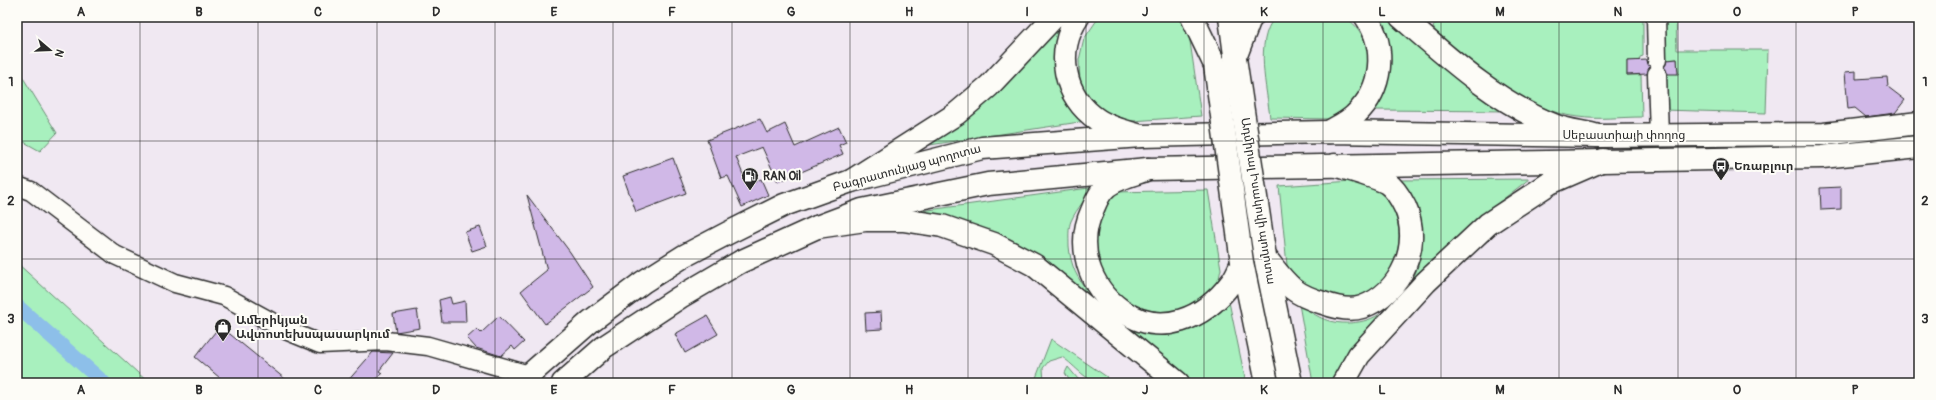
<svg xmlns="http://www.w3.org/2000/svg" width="1936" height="400" viewBox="0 0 1936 400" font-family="Pangolin,'Noto Sans Armenian',sans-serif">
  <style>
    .green { fill: #a8f0be; stroke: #6a8e74 }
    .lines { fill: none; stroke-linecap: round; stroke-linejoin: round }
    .canal { stroke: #8dbfe9; stroke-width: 15 }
    .building { fill: #d0b8e7; stroke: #2b2b2b }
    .minor-casing { stroke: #2b2b2b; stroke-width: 21 }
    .major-casing { stroke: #2b2b2b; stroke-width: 25 }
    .highway-casing { stroke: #2b2b2b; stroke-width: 25 }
    .minor { stroke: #fdfcf7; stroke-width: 18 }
    .major { stroke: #fdfcf7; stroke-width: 22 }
    .highway { stroke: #fdfcf7; stroke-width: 22 }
    .highway-bridge-casing { stroke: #2b2b2b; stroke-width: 25; stroke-linecap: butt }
    .highway-bridge { stroke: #fdfcf7; stroke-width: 22 }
    .grid { fill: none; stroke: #2b2b2b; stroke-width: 1; stroke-opacity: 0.55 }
    .labels { text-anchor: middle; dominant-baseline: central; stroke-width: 4; stroke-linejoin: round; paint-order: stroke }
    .street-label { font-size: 12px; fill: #2b2b2b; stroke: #fdfcf7 }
    .poi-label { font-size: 12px; font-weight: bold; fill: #2b2b2b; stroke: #fdfcf7; text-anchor: start }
    .neatline { fill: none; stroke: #2b2b2b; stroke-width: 1.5 }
    .grid-label { font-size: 13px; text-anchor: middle; font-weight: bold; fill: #2b2b2b }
  </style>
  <rect width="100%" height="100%" fill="#f0e8f2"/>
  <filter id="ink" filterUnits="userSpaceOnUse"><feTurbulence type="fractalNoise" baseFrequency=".025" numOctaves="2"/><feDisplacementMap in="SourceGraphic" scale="8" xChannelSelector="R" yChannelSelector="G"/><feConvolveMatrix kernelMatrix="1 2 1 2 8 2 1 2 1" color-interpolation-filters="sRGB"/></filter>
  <g filter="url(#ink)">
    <g class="green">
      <polygon points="1061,17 1070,17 1062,33 1086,121 910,148"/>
      <polygon points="1099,17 1180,17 1188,28 1201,116 1119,122 1092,107 1080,82 1079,60 1084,39"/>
      <path d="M 1275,17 L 1345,17 C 1368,32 1374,61 1365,86 C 1364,89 1363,94 1361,97 C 1355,105 1342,112 1334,119 L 1270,118 C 1267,88 1254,42 1275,17 Z"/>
      <path d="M 1376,17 L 1389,17 L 1511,111 L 1374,110 C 1394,67 1395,61 1376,17 Z"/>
      <path d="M 1440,17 L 1643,17 L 1643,56 L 1640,57 L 1639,61 L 1627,61 L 1627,75 L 1641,75 L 1642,117 C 1621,117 1598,120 1578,117 C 1524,111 1479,66 1437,35 L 1433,27 Z"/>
      <polygon points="1662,17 1676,17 1677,50 1768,50 1766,113 1663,110 1662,74 1678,73 1677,59 1663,60"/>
      <polygon points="17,68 57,133 40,151 17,138"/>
      <path d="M 1529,179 L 1488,211 L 1454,242 L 1337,383 L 1313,383 L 1299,304 C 1309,311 1321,320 1334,322 C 1344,324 1358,323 1367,320 C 1390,313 1414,285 1419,262 C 1422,246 1420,232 1417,217 C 1414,202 1412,189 1399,180 Z"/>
      <path d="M 1352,181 C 1356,182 1362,182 1366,184 C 1420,207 1404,296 1346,298 C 1341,298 1333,300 1328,298 C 1324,297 1319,293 1315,290 C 1301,282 1294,281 1287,265 L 1279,186 Z"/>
      <path d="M 1096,187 C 1087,197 1077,208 1071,221 C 1068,228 1069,238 1069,246 C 1072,286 1098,301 1128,323 L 1228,297 L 1246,383 L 1191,383 L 1029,251 L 1012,241 L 959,220 L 914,212 Z"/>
      <polygon points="1208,190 1221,269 1218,283 1199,302 1175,313 1148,313 1113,294 1095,258 1096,231 1107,203 1115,192"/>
      <polygon points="17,263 149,383 17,383"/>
      <path d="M 1051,339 L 1107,377 L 1104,383 C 1086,383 1076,366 1062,357 L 1049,361 L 1043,368 L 1044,383 L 1034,383 Z"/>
      <polygon points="1068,367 1078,379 1086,383 1071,383 1065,373"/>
    </g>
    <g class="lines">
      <polyline class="canal" points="17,306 104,383"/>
    </g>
    <g class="building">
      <polygon points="1677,59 1678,74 1668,74 1664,67 1667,60"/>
      <polygon points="1647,60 1650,67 1647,74 1627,75 1627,61"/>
      <polygon points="1856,71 1856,79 1887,77 1888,87 1905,100 1895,113 1866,117 1855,108 1848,109 1845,72"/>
      <polygon points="760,119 767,133 785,124 795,147 839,127 846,142 839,145 843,154 778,182 762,147 736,157 746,182 749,185 761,179 768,195 742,207 728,176 721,178 707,140"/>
      <polygon points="673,158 686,193 636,212 623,176"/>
      <polygon points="1841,187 1841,209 1821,210 1820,188"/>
      <polygon points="527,195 570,252 593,287 545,324 521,291 547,270"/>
      <polygon points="480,227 487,246 472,251 465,232"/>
      <polygon points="450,297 452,304 465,301 466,322 442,322 439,300"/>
      <polygon points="417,310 420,328 396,332 393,314"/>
      <polygon points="881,312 882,329 866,330 865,313"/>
      <polygon points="499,316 524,342 515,350 512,346 501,356 476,348 467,338 477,329 481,333"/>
      <polygon points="707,316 718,334 685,353 675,334"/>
      <polygon points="220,326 290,383 226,383 195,357"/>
      <polygon points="373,352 393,353 379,371 382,373 373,383 346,383"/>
    </g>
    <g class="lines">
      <g class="minor-casing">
        <g id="minor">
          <polyline points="1656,17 1657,60"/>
          <polyline points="1657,74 1659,135"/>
          <polyline points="17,186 31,191 115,255 175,283 224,296 288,331 320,344 386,341 428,346 529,375"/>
        </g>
      </g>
      <g class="major-casing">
        <g id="major">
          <polyline points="520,383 591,321 643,282 684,256 728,233 784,205 851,181 982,148 1141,136 1329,132 1598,136 1824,134 1919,123"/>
          <polyline points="563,383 604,347 680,297 740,262 817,227 862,210 988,184 1148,169 1822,157 1919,147"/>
        </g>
      </g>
      <g class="highway-casing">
        <g id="highway">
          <path d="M 1078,17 C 1055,51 1063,97 1098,120 C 1110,128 1127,132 1141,136"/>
          <polyline points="1192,17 1215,65"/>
          <polyline points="1230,17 1235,55"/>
          <path d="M 1401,17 C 1448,58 1497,103 1556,126 C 1569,131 1585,132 1598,136"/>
          <polyline points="1235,58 1249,21 1252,17"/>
          <path d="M 1329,132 C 1337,127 1348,122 1355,115 C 1383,89 1387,48 1366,17"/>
          <path d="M 1148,169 C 1134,175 1114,178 1104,189 C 1098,195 1095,204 1092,211 C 1084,228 1083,245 1088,264 C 1094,284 1104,298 1121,310 C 1161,338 1204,319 1231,283 C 1236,277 1239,269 1242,262"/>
          <polyline points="851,181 956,114 989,86 1054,17"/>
          <polyline points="817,227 865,220 903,220 942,226 994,244 1034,265 1178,383"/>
          <path d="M 1265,257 C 1274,268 1282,280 1293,289 C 1302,296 1313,300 1323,303 C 1334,307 1350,311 1362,307 C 1402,293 1422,244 1405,207 C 1401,199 1395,188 1387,183 C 1377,177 1347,169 1335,165"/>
          <polyline points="1242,262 1267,383"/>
          <polyline points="1266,262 1291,383"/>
          <polyline points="1343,383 1359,355 1426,282 1488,224 1550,183 1603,160"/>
        </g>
      </g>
      <use href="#minor" class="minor"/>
      <use href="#major" class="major"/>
      <use href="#highway" class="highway"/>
      <g class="highway-bridge-casing">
        <g id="highway-bridge">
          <polyline points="1235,58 1265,257"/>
          <polyline points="1215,65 1242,262"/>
        </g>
      </g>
      <use href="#highway-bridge" class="highway-bridge"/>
    </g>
  </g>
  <path class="grid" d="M 140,17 L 140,383M 258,17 L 258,383M 377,17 L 377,383M 495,17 L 495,383M 613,17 L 613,383M 732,17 L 732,383M 850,17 L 850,383M 968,17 L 968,383M 1086,17 L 1086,383M 1204,17 L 1204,383M 1323,17 L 1323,383M 1441,17 L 1441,383M 1559,17 L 1559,383M 1678,17 L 1678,383M 1796,17 L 1796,383M 17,141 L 1919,141M 17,259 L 1919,259"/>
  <defs>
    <g id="bus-pin" transform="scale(0.9)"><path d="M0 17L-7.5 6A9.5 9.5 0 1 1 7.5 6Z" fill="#2b2b2b" stroke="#fdfcf7"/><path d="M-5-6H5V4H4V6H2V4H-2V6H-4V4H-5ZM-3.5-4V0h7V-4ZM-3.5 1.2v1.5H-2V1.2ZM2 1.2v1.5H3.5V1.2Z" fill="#fff"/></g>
    <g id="fuel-pin" transform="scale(0.9)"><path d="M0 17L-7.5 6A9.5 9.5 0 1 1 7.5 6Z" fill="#2b2b2b" stroke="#fdfcf7"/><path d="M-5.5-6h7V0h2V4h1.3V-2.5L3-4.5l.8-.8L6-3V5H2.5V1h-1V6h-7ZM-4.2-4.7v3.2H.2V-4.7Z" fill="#fff"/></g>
    <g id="shop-pin" transform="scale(0.9)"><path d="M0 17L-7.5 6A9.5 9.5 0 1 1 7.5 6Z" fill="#2b2b2b" stroke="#fdfcf7"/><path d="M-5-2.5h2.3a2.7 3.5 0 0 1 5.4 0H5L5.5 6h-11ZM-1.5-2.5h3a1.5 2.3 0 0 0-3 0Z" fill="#fff"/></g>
  </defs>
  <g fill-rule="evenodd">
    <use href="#bus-pin" x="1721" y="166"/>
    <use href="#fuel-pin" x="750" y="176"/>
    <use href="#shop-pin" x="223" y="327"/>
  </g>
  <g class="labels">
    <g class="street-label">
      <text x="1624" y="135">Սեբաստիայի փողոց</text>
      <text transform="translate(907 168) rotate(-15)">Բագրատունյաց պողոտա</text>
      <text transform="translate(1258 201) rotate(81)">Ադմիրալ Իսակովի պողոտա</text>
    </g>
    <g class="poi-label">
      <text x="1734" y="166">Եռաբլուր</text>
      <text x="763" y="176">RAN Oil</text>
      <text x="236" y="320">Ամերիկյան<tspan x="236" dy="14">Ավտոտեխսպասարկում</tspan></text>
    </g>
  </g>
  <rect width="1936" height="400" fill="none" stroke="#fdfcf7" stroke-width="44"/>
  <g transform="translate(50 50) rotate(109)" stroke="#fdfcf7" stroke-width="3" paint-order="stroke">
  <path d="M0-3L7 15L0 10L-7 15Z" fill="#2b2b2b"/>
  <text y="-6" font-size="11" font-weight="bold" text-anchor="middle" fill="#2b2b2b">N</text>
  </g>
  <rect x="22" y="22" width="1892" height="356" class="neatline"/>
  <g class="grid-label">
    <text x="81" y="16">A</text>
    <text x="199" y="16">B</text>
    <text x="318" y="16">C</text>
    <text x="436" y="16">D</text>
    <text x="554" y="16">E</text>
    <text x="672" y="16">F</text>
    <text x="791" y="16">G</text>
    <text x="909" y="16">H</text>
    <text x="1027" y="16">I</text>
    <text x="1145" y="16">J</text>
    <text x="1264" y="16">K</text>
    <text x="1382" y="16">L</text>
    <text x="1500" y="16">M</text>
    <text x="1618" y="16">N</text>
    <text x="1737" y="16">O</text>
    <text x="1855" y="16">P</text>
    <text x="11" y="86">1</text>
    <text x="1925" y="86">1</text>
    <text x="11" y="205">2</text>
    <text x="1925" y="205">2</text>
    <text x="11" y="323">3</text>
    <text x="1925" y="323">3</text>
    <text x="81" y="394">A</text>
    <text x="199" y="394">B</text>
    <text x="318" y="394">C</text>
    <text x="436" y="394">D</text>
    <text x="554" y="394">E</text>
    <text x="672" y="394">F</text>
    <text x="791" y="394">G</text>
    <text x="909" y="394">H</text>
    <text x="1027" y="394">I</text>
    <text x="1145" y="394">J</text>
    <text x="1264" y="394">K</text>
    <text x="1382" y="394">L</text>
    <text x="1500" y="394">M</text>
    <text x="1618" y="394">N</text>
    <text x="1737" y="394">O</text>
    <text x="1855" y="394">P</text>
  </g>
</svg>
